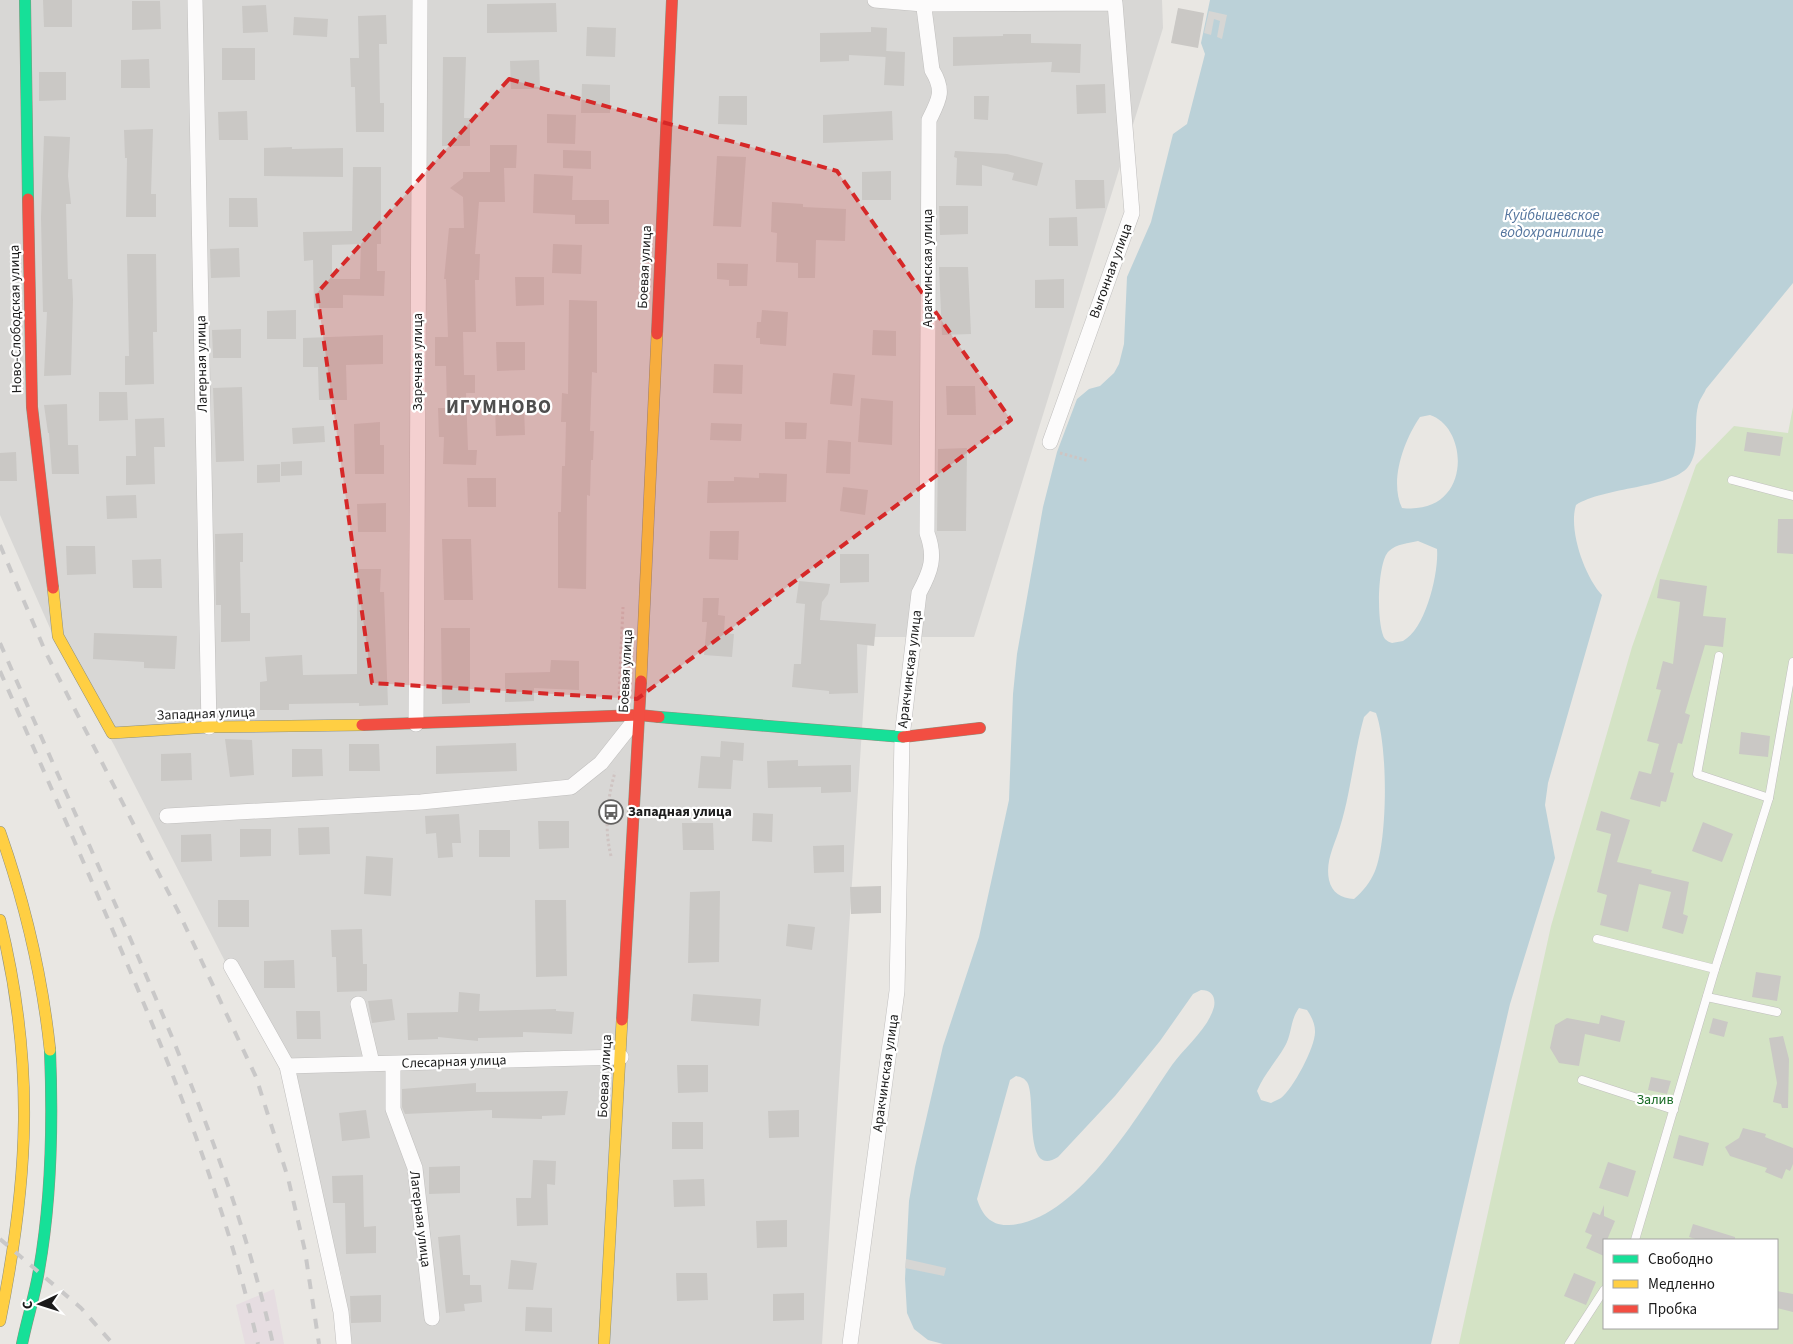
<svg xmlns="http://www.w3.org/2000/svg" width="1793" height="1344" viewBox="0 0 1793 1344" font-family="'Source Sans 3',sans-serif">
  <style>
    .residential { fill: #d8d7d5 }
    .industrial { fill: #e6dde1 }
    .grass { fill: #d4e3c5; fill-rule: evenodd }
    .water { fill: #bbd1d8; fill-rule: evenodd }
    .pier { fill: #d6d6d4 }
    .building { fill: #cac8c5; fill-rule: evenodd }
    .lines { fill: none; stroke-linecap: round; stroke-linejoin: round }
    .lane-casing { stroke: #c0bfbe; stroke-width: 9 }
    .street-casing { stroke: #c0bfbe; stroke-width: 16 }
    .fast-casing { stroke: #8e907e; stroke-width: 12 }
    .slow-casing { stroke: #8e907e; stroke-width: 12 }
    .jam-casing { stroke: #8e907e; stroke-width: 12 }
    .path { stroke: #cfc4c2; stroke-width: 3; stroke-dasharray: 2.5 2.5; stroke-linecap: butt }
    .lane { stroke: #fcfbfb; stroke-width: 8 }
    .street { stroke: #fcfbfb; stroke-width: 15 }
    .fast { stroke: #16e098; stroke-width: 11 }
    .slow { stroke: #ffcf43; stroke-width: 11 }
    .jam { stroke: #f24e42; stroke-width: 11 }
    .rail { stroke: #c9c8c8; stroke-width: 4; stroke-dasharray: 10 10; stroke-linecap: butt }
    .marked { fill: #d62828; fill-opacity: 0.2; stroke: #d62828; stroke-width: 4; stroke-dasharray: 10 6; stroke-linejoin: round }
    .labels { text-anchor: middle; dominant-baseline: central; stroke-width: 4.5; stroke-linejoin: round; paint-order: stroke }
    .street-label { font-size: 14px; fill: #1b1b1b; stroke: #fff }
    .poi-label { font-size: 14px; font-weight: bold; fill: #1b1b1b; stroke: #fff; text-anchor: start }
    .park-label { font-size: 14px; fill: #176a23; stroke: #fff }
    .water-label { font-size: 15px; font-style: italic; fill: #54759e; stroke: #fff }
    .district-label { font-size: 19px; font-weight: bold; letter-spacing: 1px; fill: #4e4e4e; stroke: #fff }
  </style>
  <rect width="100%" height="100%" fill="#e9e7e3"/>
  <polygon class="residential" points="0,0 1162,0 1163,28 974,637 868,637 822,1344 346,1344 342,1277 290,1088 114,745 53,635 0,515"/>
  <polygon class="industrial" points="274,1289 284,1344 245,1344 236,1305"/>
  <path class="grass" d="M 1793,407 L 1793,1344 L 1459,1344 L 1551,926 L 1632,647 L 1696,465 L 1734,426 L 1788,433 ZM 1604,1240 L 1777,1240 L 1777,1328 L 1604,1328 Z"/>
  <path class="water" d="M 1210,0 L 1793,0 L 1793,283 L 1706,389 C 1704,394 1699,400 1698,406 C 1693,425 1701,451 1688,467 C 1671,488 1604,487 1576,505 C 1568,530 1585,577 1602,595 L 1548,783 L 1545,805 L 1555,858 L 1510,1004 L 1431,1344 L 943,1344 L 928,1340 L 914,1329 L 907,1313 L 905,1279 L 909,1201 L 915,1167 L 943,1046 L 979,937 L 1009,800 L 1013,694 L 1017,654 L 1043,507 L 1057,452 L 1077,399 L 1089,389 L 1100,386 L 1114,373 L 1119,364 L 1124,344 L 1127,277 L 1151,222 L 1173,134 L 1187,124 L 1205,54 L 1201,43 ZM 1430,415 C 1470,428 1472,516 1402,508 C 1389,481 1404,440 1420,417 ZM 1418,541 L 1437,549 C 1439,572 1426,629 1403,641 C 1400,642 1395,642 1392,643 C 1389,642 1387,641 1385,639 C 1376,627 1377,561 1389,551 C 1396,544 1409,543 1418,541 ZM 1370,711 L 1376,713 C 1388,746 1388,839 1375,871 C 1370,883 1363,891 1354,899 C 1341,898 1332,893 1329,880 C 1325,861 1335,844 1340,827 C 1351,792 1354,753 1364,717 ZM 1201,990 C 1211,990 1216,996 1214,1007 C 1208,1029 1185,1047 1172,1065 C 1137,1116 1076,1222 1009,1225 C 991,1226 982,1215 977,1199 L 1010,1080 L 1016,1076 C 1021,1077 1024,1078 1027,1082 C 1037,1097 1022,1180 1058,1157 L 1115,1096 L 1160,1041 L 1193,994 ZM 1299,1008 L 1307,1010 C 1311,1016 1315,1023 1315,1031 C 1316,1046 1293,1089 1281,1098 C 1278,1100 1274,1101 1271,1103 L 1261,1100 L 1257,1091 C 1264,1074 1276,1062 1285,1046 C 1292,1034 1290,1020 1299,1008 Z"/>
  <g class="pier">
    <polygon points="1209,11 1227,15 1222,39 1217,37 1220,21 1214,19 1211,35 1204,33"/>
    <polygon points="906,1259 946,1268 944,1276 905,1268"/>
  </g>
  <g class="building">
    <polygon points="43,0 72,0 72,27 44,27"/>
    <polygon points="132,1 160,1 161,29 132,30"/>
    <polygon points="556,3 557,32 487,33 487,4"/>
    <polygon points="266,5 268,32 243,33 242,6"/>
    <polygon points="1178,8 1204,13 1198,48 1171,43"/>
    <polygon points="386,15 387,44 379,44 380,103 384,103 384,132 356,132 355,87 351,87 350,58 359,58 358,16"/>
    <polygon points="294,17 328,19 327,37 293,35"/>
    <polygon points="587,27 616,28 615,57 586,56"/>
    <polygon points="871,27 887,28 886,57 849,55 849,61 820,62 820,33 871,32"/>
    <polygon points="1003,34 1031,34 1031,43 1081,44 1080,73 1051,72 1052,62 953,66 953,37 1003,36"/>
    <rect x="222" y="48" width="33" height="32"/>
    <polygon points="886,51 905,52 904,86 884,85"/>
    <polygon points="443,57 466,57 464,118 470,118 470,146 442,146"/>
    <polygon points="149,59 150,88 121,88 121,60"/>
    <polygon points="539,60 540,89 511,89 510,61"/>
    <polygon points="39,72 66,72 66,100 39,101"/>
    <polygon points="582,84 610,85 610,113 581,113"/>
    <polygon points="1105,84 1106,113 1077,114 1076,85"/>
    <polygon points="719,96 747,96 747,125 718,124"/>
    <polygon points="974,96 989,96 988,120 974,119"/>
    <polygon points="247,111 248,140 219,140 218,112"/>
    <polygon points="892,111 893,140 823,143 823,115"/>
    <polygon points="547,114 576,115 575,144 547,143"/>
    <polygon points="153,129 151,194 156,194 156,217 126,217 127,158 125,158 124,130"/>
    <polygon points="44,136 70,137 68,176 71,204 66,204 68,279 72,279 73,300 71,375 44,376 47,312 43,312 41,217"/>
    <polygon points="490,145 517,145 516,168 504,168 505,202 479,202 475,254 480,254 479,280 475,280 476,332 463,332 464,375 475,375 475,393 466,393 468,450 477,450 476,465 443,464 444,437 439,437 438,408 447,408 446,366 435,366 435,337 448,337 446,279 444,279 449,228 464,228 463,197 450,188 463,178 463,172 490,172"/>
    <polygon points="292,147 292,149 343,148 343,177 264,176 264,148"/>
    <polygon points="563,150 591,151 591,169 563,168"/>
    <polygon points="955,151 1007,154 1043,163 1037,186 1012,180 1014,173 982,165 982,186 956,185 957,158 954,157"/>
    <polygon points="717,156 746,157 741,227 713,226"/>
    <path d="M 353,167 L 381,167 L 381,244 L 377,244 L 377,271 L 385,271 L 384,296 L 343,295 L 343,308 L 314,308 L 313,260 L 304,261 L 303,232 L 352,231 ZM 361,244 L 360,279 L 332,279 L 332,245 Z"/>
    <polygon points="891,171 891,200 862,200 862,172"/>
    <polygon points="534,174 573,176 572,200 609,200 609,224 575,224 575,215 533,213"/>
    <polygon points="1075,180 1104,180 1105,208 1076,209"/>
    <polygon points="229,198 257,198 258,227 229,227"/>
    <polygon points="772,202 803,204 803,207 846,209 845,241 816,240 815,278 798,278 798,263 776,262 777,233 771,232"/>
    <polygon points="939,206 968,206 968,234 940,235"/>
    <polygon points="1077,217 1078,246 1049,246 1049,218"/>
    <polygon points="553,244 582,245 581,274 552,273"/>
    <polygon points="239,248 240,277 211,278 210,249"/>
    <polygon points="127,254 156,254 157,332 153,332 154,384 125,385 125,356 129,356"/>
    <polygon points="717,263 748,264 747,286 729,286 729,280 717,279"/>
    <polygon points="939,267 968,267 971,334 942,335"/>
    <polygon points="515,277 544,277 544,305 516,306"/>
    <polygon points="1064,279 1064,308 1035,308 1035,280"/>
    <polygon points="569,300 597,301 597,373 592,372 590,431 594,431 593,460 591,460 590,496 587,495 586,589 558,588 558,512 561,512 562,466 565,466 566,422 561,422 562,393 568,394"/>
    <polygon points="296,310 296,339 267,339 267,311"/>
    <polygon points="762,310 788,312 786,346 760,344 760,338 756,338 757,322 761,322"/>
    <polygon points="241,329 241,358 213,358 212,330"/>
    <polygon points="873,330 896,331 896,356 872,355"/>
    <polygon points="383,335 383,364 346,365 347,400 319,400 318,367 303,367 303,338"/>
    <polygon points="496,342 525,342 525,370 497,371"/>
    <polygon points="714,364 743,365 742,394 713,393"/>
    <polygon points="833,373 855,375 852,406 830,404"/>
    <polygon points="946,386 975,386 976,415 947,415"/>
    <polygon points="242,387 244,461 216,462 213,388"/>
    <polygon points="99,392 127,392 128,420 99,421"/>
    <polygon points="861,398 893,401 892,445 858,442"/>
    <polygon points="67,404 68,445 78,445 79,474 52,474 49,433 48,433 44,405"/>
    <polygon points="524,406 525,435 496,436 495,407"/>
    <polygon points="164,418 165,447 154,447 155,484 126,485 126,456 136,456 135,419"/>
    <polygon points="380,422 380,445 384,445 384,474 355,474 354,424"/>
    <polygon points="785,422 807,423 806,439 785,439"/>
    <polygon points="711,423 742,424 741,441 710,440"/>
    <polygon points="324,426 325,442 293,444 292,428"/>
    <polygon points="1747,432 1783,437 1780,456 1744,451"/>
    <polygon points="828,440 851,442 850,474 826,473"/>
    <polygon points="967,448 966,531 937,531 938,449"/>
    <polygon points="16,452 17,481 0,481 0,453"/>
    <polygon points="302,461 302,475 281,476 281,462"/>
    <polygon points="280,464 280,482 257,483 257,465"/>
    <polygon points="759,473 787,474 786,502 707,503 708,481 734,481 734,477 759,478"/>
    <polygon points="467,478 496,478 496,507 468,507"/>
    <polygon points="843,487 868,490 865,515 840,511"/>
    <polygon points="136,495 137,518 107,519 106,496"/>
    <polygon points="386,503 386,532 358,532 357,504"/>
    <polygon points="1778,519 1793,519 1793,554 1777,553"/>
    <polygon points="710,531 739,531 738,560 709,559"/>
    <polygon points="243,533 243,562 240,562 241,613 250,613 250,641 221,642 221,605 216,605 215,534"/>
    <polygon points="442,539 471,539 473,600 444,600"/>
    <polygon points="66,546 95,546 96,574 67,575"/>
    <polygon points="840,554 869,554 869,582 840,583"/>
    <polygon points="161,559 162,588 133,588 132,560"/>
    <polygon points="357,569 381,569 380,592 384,592 388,705 359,706 359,703 289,704 289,710 260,710 260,682 267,681 265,657 302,655 303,675 357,674"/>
    <polygon points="1660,579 1707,586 1703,616 1726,618 1723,647 1705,645 1685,713 1690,715 1682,744 1678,743 1670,772 1674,773 1666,802 1661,801 1660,807 1630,799 1639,771 1651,774 1659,744 1647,741 1661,690 1656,689 1663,661 1673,664 1680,602 1657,598"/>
    <polygon points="799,581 830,584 828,594 822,602 820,620 876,624 874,646 857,644 858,693 829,694 829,691 792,687 794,664 801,664 805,604 796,603"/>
    <polygon points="703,598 719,598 718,615 725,616 724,633 734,634 732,657 704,655 707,622 702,622"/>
    <polygon points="441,628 470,628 470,703 442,704"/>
    <polygon points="94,633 177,636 175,669 144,668 144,662 93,659"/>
    <polygon points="551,660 579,661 579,690 534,688 534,701 505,702 505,673 550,672"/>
    <polygon points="1741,732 1770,736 1768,757 1739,754"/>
    <polygon points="225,739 252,740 254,775 230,777"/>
    <polygon points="721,741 744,743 743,761 733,760 731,789 698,788 701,756 720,757"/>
    <polygon points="516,743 517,771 436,774 436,746"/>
    <polygon points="349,744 379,744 380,771 349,771"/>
    <polygon points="292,749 322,749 323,776 292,777"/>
    <polygon points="191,753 192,780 161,781 161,754"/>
    <polygon points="798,760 798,766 851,765 851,792 821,793 821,787 768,788 767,761"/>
    <polygon points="1601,811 1630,820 1617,862 1652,870 1651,873 1689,882 1683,914 1688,916 1683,934 1662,928 1671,892 1639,884 1628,932 1600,925 1607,895 1597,892 1611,834 1596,830"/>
    <polygon points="753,813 773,814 772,842 752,841"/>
    <polygon points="459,814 461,843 452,843 453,857 438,858 436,833 426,834 425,816"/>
    <polygon points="538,821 569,821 569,848 539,849"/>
    <polygon points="1703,822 1733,834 1722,862 1692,851"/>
    <polygon points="682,823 713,823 714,850 683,850"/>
    <polygon points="329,827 330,854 299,855 298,828"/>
    <polygon points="240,829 271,829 271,856 240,857"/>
    <rect x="479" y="830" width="31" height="27"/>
    <polygon points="211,834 212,861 181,862 181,835"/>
    <polygon points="844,845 844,872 814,873 813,846"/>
    <polygon points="366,856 393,858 391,896 364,894"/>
    <polygon points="881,886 881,913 851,914 850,887"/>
    <polygon points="720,891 719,962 688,963 690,892"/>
    <rect x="218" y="900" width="31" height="27"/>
    <polygon points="535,900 566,900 567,976 536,977"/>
    <polygon points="788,924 815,927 812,950 786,946"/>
    <polygon points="362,929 363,964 367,964 367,991 337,992 336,957 332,957 331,930"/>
    <polygon points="294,960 295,988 264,988 264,961"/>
    <polygon points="1756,972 1781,976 1777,1001 1752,997"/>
    <polygon points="459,992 480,994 479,1011 556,1009 556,1011 574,1012 572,1034 523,1032 523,1037 478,1038 478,1041 438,1037 438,1039 408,1040 407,1013 458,1012"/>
    <polygon points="693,994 761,999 759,1026 691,1021"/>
    <polygon points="392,999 395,1020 372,1023 368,1001"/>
    <polygon points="296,1011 320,1011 321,1039 297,1039"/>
    <polygon points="1601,1015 1625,1021 1620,1042 1585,1034 1579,1066 1559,1063 1550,1048 1555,1025 1567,1018 1599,1024"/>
    <polygon points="1713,1018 1728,1022 1724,1037 1709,1033"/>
    <polygon points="1783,1036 1789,1059 1788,1108 1782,1108 1781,1104 1773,1102 1777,1083 1769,1038"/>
    <polygon points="677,1065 708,1065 708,1092 678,1093"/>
    <polygon points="1651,1077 1671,1081 1667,1094 1648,1090"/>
    <polygon points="476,1083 476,1092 568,1091 565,1115 542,1116 542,1119 492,1118 492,1110 405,1114 402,1107 402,1089"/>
    <polygon points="366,1110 370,1138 342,1141 339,1113"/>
    <polygon points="799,1110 799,1137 769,1138 768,1111"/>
    <rect x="672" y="1122" width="31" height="27"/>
    <polygon points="1743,1128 1766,1134 1765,1137 1793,1148 1793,1164 1790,1171 1786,1169 1782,1179 1765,1172 1767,1168 1730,1156 1725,1147 1739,1138"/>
    <polygon points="1679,1135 1709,1143 1703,1166 1673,1158"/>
    <polygon points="533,1160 556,1161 555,1185 547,1184 548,1225 517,1226 516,1198 531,1198"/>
    <polygon points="1608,1162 1636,1171 1628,1197 1599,1188"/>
    <polygon points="460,1166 460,1193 429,1194 429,1167"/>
    <polygon points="363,1175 364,1227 376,1226 376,1253 346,1254 345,1203 333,1203 332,1176"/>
    <polygon points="704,1179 705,1206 674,1207 673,1180"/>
    <polygon points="1604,1205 1604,1216 1615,1221 1607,1240 1604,1240 1604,1256 1586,1248 1592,1235 1585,1232 1593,1212 1600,1215"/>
    <polygon points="787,1220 787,1247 757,1248 756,1221"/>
    <polygon points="1693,1224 1735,1237 1735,1240 1699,1240 1689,1237"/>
    <polygon points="460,1235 463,1275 470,1275 470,1285 481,1285 482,1302 464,1304 465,1311 446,1313 438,1237"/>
    <polygon points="511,1260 537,1263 533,1290 508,1289"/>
    <polygon points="676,1273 707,1273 708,1300 677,1301"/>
    <polygon points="1574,1273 1596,1282 1586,1305 1564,1296"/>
    <polygon points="1777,1291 1793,1294 1793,1312 1777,1308"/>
    <polygon points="804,1293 804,1320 773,1321 773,1294"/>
    <polygon points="381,1295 381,1322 351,1323 350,1296"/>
    <polygon points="526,1307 552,1308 552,1332 525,1331"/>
  </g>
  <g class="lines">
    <g class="lane-casing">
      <g id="lane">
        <polyline points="1732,480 1793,496"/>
        <polyline points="1719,656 1697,774 1769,798"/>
        <polyline points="1597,939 1715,969"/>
        <polyline points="1707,997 1777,1012"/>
        <polyline points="1582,1080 1674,1110"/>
        <polyline points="1635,1240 1715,969 1769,798 1793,662"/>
        <polyline points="1569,1344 1604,1290"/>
      </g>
    </g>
    <g class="street-casing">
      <g id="street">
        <polyline points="195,0 209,727"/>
        <polyline points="875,0 923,4 1115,3 1132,213 1050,442"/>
        <polyline points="416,724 420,0"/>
        <polyline points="167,816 421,802 571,787 601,763 639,715"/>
        <polyline points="231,966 287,1066 341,1312 344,1344"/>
        <polyline points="358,1004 372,1063"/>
        <polyline points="393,1064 393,1109 415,1168 432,1318"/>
        <polyline points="287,1066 621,1057"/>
        <path d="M 850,1344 L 897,991 L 902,737 L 919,593 C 931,571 936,557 927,533 L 929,120 C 939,100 945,91 932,70 L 923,0"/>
      </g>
    </g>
    <g class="fast-casing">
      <g id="fast">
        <polyline points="25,0 28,199"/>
        <polyline points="659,717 903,737"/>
        <path d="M 22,1344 C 27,1319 35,1295 39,1270 C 52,1197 53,1124 50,1050"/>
      </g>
    </g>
    <g class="slow-casing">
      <g id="slow">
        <polyline points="53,588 58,636 112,733 209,727 362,725"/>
        <polyline points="641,681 657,334"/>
        <path d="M 0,832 C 25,903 42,974 50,1050"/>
        <path d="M 0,920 C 35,1063 29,1178 0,1321"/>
        <polyline points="604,1344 622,1020"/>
      </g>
    </g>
    <g class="jam-casing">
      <g id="jam">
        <polyline points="28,199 32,407 53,588"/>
        <polyline points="657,334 672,0"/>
        <polyline points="362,725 639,715 659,717"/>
        <polyline points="903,737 980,728"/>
        <polyline points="622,1020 641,681"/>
      </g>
    </g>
    <g class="path">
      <polyline points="1060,453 1089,461"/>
      <polyline points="619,694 623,607"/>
      <path d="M 611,856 C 604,827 607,801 615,772"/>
    </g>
    <use href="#lane" class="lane"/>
    <use href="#street" class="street"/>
    <use href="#fast" class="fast"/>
    <use href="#slow" class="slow"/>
    <use href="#jam" class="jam"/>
    <g class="rail">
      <polyline points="0,545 46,653 180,915 256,1077 288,1178 305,1251 319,1344"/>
      <path d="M 0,643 C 42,739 85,835 127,931 C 185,1065 241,1200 273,1344"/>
      <path d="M 0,671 C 38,758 76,844 113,931 C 171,1065 225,1201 258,1344"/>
      <polyline points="0,1239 81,1308 113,1344"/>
    </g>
  </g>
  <path class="marked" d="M 509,79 L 837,171 L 1011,420 L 637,699 L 372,683 L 317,293 Z"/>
  <defs>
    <g id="bus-ring" transform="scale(1.25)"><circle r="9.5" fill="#fff" stroke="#636261" stroke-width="1.5"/><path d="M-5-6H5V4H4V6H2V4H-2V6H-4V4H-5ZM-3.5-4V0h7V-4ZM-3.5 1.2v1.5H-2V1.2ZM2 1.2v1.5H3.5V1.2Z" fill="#636261"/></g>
  </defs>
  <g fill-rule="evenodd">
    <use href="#bus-ring" x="611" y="812"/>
  </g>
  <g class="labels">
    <g class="street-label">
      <text transform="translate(645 267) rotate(-87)">Боевая улица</text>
      <text transform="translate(928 268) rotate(-90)">Аракчинская улица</text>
      <text transform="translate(1111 271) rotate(-70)">Выгонная улица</text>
      <text transform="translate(16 319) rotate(-91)">Ново-Слободская улица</text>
      <text transform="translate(418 362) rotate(-90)">Заречная улица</text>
      <text transform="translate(202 364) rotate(-91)">Лагерная улица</text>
      <text transform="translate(910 669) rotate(-83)">Аракчинская улица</text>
      <text transform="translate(626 671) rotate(-87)">Боевая улица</text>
      <text transform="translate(206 714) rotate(-2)">Западная улица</text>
      <text transform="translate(454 1062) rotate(-2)">Слесарная улица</text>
      <text transform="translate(886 1073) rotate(-82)">Аракчинская улица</text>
      <text transform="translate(605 1076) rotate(-87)">Боевая улица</text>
      <text transform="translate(420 1219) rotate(83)">Лагерная улица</text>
    </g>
    <g class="poi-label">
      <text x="628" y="812">Западная улица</text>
    </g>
    <g class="park-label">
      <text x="1655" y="1100">Залив</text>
    </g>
    <g class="water-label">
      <text x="1552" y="215">Куйбышевское<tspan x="1552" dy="17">водохранилище</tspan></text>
    </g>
    <g class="district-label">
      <text x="499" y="407">ИГУМНОВО</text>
    </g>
  </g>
  <rect x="1603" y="1239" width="175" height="90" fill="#ffffff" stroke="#a4a4a4"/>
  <rect x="1613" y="1255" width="25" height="8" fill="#16e098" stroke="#a4a4a4"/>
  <text x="1648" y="1264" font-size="15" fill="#1b1b1b">Свободно</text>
  <rect x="1613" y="1280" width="25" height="8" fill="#ffcf43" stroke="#a4a4a4"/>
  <text x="1648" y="1289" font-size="15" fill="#1b1b1b">Медленно</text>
  <rect x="1613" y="1305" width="25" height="8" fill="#f24e42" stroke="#a4a4a4"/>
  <text x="1648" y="1314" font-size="15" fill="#1b1b1b">Пробка</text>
  <g transform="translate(40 1304) rotate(266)" stroke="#ffffff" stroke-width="4" paint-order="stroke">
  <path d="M0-4L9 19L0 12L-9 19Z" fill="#1b1b1b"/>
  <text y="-8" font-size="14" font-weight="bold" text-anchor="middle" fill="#1b1b1b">С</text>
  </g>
</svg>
